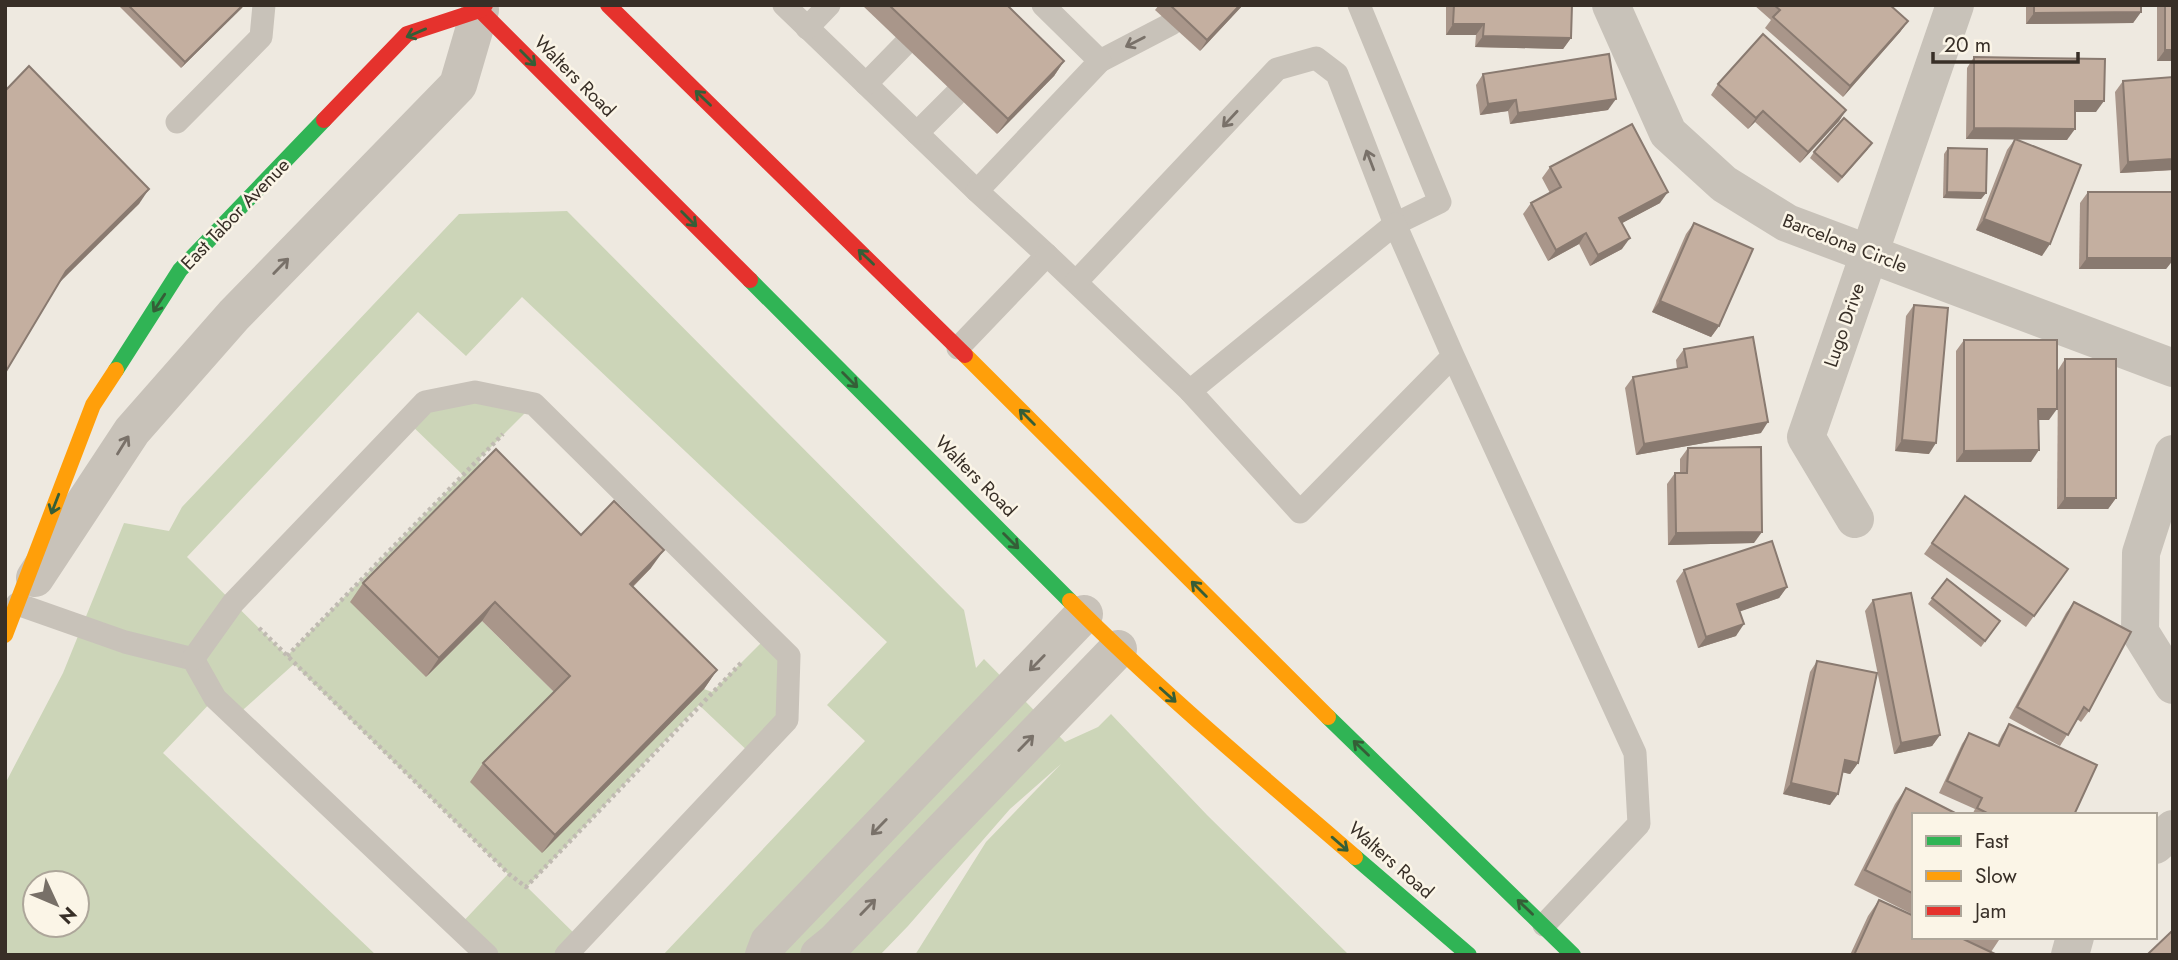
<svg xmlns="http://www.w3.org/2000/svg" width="2178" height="960" viewBox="0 0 2178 960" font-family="Jost,sans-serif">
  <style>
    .green { fill: #ccd5b8; fill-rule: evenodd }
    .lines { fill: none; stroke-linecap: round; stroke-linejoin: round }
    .path { stroke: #c0bab2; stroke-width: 4.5; stroke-dasharray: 3.5 3.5; stroke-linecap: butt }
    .lane { stroke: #c8c2b9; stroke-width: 23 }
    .street { stroke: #c8c2b9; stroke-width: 38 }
    .fast { stroke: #30b455; stroke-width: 16 }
    .slow { stroke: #ff9f0a; stroke-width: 16 }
    .jam { stroke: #e5322d; stroke-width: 16 }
    .wall { fill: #a9968a }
    .shaded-wall { fill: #897a70 }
    .building { fill: #c4afa0; stroke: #897a70; stroke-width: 2 }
    .oneway { stroke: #355e37 }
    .oneway2 { stroke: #797169 }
    .labels { text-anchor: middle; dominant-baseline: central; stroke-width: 5; stroke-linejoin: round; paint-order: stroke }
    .street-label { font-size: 19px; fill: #382f27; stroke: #fbf5e7 }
  </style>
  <rect width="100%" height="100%" fill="#eee9e0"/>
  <path class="green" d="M 567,211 L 964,610 L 976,668 L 984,659 L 1065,742 L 1098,727 L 1111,714 L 1207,815 L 1349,955 L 915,955 L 986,842 L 1061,764 L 1010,809 L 908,926 L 880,955 L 663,955 L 865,741 L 827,705 L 887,642 L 522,297 L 466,356 L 418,312 L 187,557 L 287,656 L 463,475 L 407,421 L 425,402 L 534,404 L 478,460 L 483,468 L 426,677 L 482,621 L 557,695 L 704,689 L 712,692 L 768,636 L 789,656 L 787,720 L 753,756 L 699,705 L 527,887 L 581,940 L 566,955 L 487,955 L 458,927 L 508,874 L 294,664 L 235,717 L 215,698 L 163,753 L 376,955 L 5,955 L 5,784 L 63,673 L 124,523 L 169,531 L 182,507 L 459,214 ZM 35,883 L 77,883 L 77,925 L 35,925 Z"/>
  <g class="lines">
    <g class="path">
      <polyline points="259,628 509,874 526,887 742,662"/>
      <polyline points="287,656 503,434"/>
    </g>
    <g class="lane">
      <polyline points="784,5 977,191 1047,255 958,348"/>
      <polyline points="807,28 829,5"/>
      <polyline points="1100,61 1171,24"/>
      <polyline points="866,84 904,45"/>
      <polyline points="177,122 261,37 264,5"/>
      <polyline points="917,133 955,95"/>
      <polyline points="977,191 1100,61 1043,5"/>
      <polyline points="1047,255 1190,391"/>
      <polyline points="1076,282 1277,69 1316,58 1337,74 1395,224 1440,202 1359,5"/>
      <polyline points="1453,356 1300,512 1190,391 1395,224 1453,356 1635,753 1639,824 1544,925"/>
      <polyline points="17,604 125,642 193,659 215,698 487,955"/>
      <polyline points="193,659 233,603 425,402 475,392 534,404 789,656 787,720 566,955"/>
    </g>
    <g class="street">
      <polyline points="1611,5 1668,133 1724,184 1787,223 2173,368"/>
      <polyline points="2173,454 2141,553 2140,632 2173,685"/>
      <polyline points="1855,519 1806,437 1955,5"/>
      <polyline points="35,578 132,431 234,315 458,85 480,10"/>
      <polyline points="2155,845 2173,829"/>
      <polyline points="764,955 769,942 1084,614"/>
      <polyline points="819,955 835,942 1118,649"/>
      <polyline points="2070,955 2075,937"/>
    </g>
    <g class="fast">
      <polyline points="750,280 1070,601"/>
      <polyline points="116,370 180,270 324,120"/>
      <polyline points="1328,717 1573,955"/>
      <polyline points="1355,857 1469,955"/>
    </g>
    <g class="slow">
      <polyline points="965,355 1328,717"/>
      <path d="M 1070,601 C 1161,692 1259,774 1355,857"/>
      <polyline points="5,635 93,405 116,370"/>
    </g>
    <g class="jam">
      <polyline points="475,5 750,280"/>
      <polyline points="608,5 965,355"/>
      <polyline points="324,120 407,34 480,10 485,5"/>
    </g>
  </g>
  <g class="wall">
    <polygon points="118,5 244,5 181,68"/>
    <polygon points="862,5 1007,5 1064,61 1054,76 997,134"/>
    <polygon points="1159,5 1243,5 1200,51 1155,10"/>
    <polygon points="1446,5 1572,5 1571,38 1563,49 1475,47 1476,35 1446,35"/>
    <polygon points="1754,5 1890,5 1908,21 1900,32 1843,97 1765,28 1771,20"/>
    <polygon points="2026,5 2141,5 2141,12 2133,23 2026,24"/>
    <rect x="2157" y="5" width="16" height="56"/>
    <polygon points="1974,57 2096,112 2075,112 2067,140 2017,139 2042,256 1976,230 2007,150 2015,139 1966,139 1967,68"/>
    <polygon points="1483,74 1608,110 1510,124 1508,111 1480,115 1476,85"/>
    <polygon points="2173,77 2173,170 2120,173 2115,92 2123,81"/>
    <polygon points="1718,84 1846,110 1839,121 1800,163 1755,122 1748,129 1711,95"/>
    <polygon points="1948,148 1986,193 1981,199 1943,198 1944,154"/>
    <polygon points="1868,149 1838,183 1810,158 1814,152"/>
    <polygon points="1550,167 1660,203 1622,223 1622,249 1590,266 1579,244 1548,261 1523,214 1531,203 1550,193 1542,178"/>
    <polygon points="2088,192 2173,192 2173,260 2166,269 2079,269 2080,203"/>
    <polygon points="1694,223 1719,326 1711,337 1652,312 1686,234"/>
    <polygon points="1914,305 1929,454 1895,451 1906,316"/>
    <polygon points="1964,340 2049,420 2038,420 2031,462 1956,462 1956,351"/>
    <polygon points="1684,349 1761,433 1636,455 1625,388 1633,377 1677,369 1676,360"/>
    <polygon points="2065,359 2116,498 2108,509 2057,509 2058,370"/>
    <polygon points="1688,448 1754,543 1668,545 1667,484 1675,473 1680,473 1680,459"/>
    <polygon points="1965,496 2068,569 2026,627 1924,554"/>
    <polygon points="581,535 651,568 633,587 717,670 704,689 542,853 470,782 483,763 554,692 482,621 426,677 350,602 363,583"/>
    <polygon points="1684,570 1787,587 1779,598 1740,611 1736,636 1698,648 1676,581"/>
    <polygon points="1947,579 2000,621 1981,647 1928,604"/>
    <polygon points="1873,600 1940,735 1932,746 1894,754 1865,611"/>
    <polygon points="2074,602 2089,711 2081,722 2077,719 2060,746 2009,718 2066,613"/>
    <polygon points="1817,661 1858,763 1850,774 1842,772 1830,805 1783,794 1810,672"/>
    <polygon points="2009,724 2074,815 1972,815 1975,809 1939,793 1962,744 1969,733 1997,745 2002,735"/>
    <polygon points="1906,788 1914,815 1914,915 1854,885 1895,804"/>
    <polygon points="1879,900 1960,937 2001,937 1991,952 1995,955 1850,955 1868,916"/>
  </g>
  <g class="shaded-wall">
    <polygon points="243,5 244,5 242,8 181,68 185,62"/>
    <polygon points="1240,5 1243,5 1200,51 1207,40"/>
    <polygon points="2141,12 2133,23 2026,24 2034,13"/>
    <polygon points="1908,21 1900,32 1843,97 1850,86"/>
    <polygon points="1453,24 1484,24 1476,35 1446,35"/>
    <polygon points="1483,36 1571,38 1563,49 1475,47"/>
    <polygon points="2165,50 2173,50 2173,61 2157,61"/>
    <polygon points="1064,61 1054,76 997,134 1008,119"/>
    <polygon points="1616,99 1608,110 1510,124 1518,113"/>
    <polygon points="1516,100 1508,111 1480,115 1488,104"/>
    <polygon points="2075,101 2104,101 2096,112 2068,112"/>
    <polygon points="1846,110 1839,121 1800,163 1808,152"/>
    <polygon points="1763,111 1755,122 1748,129 1756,118"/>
    <polygon points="1974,128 2075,129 2067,140 1966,139"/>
    <polygon points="2173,159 2173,170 2120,173 2128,162"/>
    <polygon points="149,189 139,204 56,286 66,271"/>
    <polygon points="1668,192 1660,203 1611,229 1619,218"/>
    <polygon points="1947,192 1986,193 1981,199 1943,198"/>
    <polygon points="1984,219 2050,244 2042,256 1976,230"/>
    <polygon points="1586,233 1579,244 1548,261 1556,250"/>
    <polygon points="1630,238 1622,249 1590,266 1598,255"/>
    <polygon points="2087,258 2173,258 2173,260 2166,269 2079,269"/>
    <polygon points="1660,301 1719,326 1711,337 1652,312"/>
    <polygon points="2038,409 2057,409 2049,420 2030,420"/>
    <polygon points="1768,422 1761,433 1636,455 1644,444"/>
    <polygon points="1902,440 1936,443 1929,454 1895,451"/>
    <polygon points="2039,450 2031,462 1956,462 1964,451"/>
    <polygon points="2065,498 2116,498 2108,509 2057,509"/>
    <polygon points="1762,532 1754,543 1668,545 1676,533"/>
    <polygon points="664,550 651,568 617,602 630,584"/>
    <polygon points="1787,587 1779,598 1730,615 1737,604"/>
    <polygon points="495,602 482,621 426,677 439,658"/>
    <polygon points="1744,624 1736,636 1698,648 1706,637"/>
    <polygon points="717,670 704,689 542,853 555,835"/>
    <polygon points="1940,735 1932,746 1894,754 1901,743"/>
    <polygon points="1845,760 1858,763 1850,774 1837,771"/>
    <polygon points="1791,783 1838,794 1830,805 1783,794"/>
  </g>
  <g class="building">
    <polygon points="128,5 243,5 185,62"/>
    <polygon points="889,5 1007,5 1064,61 1008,119"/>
    <polygon points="1170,5 1240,5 1207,40"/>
    <polygon points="1454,5 1572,5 1571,38 1483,36 1484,24 1453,24"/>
    <polygon points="1774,5 1890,5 1908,21 1850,86 1773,17 1780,10"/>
    <polygon points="2034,5 2141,5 2141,12 2034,13"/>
    <rect x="2165" y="5" width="8" height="45"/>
    <polygon points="1763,34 1846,110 1808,152 1763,111 1756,118 1718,84"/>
    <polygon points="1609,54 1616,99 1518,113 1516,100 1488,104 1483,74"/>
    <polygon points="1974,57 2105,59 2104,101 2075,101 2075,129 1974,128"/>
    <polygon points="29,66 149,189 66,271 5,373 5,91"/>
    <polygon points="2173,77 2173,159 2128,162 2123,81"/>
    <polygon points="1844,118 1872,143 1842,177 1814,152"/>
    <polygon points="1632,124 1668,192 1619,218 1630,238 1598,255 1586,233 1556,250 1531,203 1561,187 1550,167"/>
    <polygon points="2015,139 2081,165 2050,244 1984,219"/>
    <polygon points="1948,148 1987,149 1986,193 1947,192"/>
    <polygon points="2088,192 2173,192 2173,258 2087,258"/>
    <polygon points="1694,223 1753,249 1719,326 1660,301"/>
    <polygon points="1914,305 1948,308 1936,443 1902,440"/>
    <polygon points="1753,337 1768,422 1644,444 1633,377 1687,367 1684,349"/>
    <polygon points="1964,340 2057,340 2057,409 2038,409 2039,450 1964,451"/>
    <rect x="2065" y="359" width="51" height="139"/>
    <polygon points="1761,447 1762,532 1676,533 1675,473 1687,473 1688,448"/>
    <polygon points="496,449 581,535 614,501 664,550 630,584 717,670 555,835 483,763 570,676 495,602 439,658 363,583"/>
    <polygon points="1965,496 2068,569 2034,616 1932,543"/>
    <polygon points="1772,541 1787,587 1737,604 1744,624 1706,637 1684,570"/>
    <polygon points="1947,579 2000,621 1985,641 1932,598"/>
    <polygon points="1911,593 1940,735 1901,743 1873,600"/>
    <polygon points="2074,602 2131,632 2089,711 2084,707 2068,735 2017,707"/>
    <polygon points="1817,661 1877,673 1858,763 1845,760 1838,794 1791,783"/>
    <polygon points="2009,724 2097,765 2074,815 1991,815 1977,808 1982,798 1947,781 1969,733 1999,746"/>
    <polygon points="1906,788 1959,815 1914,815 1914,894 1865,870"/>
    <polygon points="1879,900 1914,916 1914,937 1959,937 1995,954 1995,955 1854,955"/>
    <polygon points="2173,930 2173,955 2148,955 2148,954"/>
  </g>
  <defs><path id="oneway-shaft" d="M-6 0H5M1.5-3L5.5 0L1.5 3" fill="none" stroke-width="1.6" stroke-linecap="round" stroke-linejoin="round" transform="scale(1.75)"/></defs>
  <g class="oneway">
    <use href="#oneway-shaft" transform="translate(416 33) rotate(157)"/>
    <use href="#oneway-shaft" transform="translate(528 58) rotate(45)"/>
    <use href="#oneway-shaft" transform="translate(703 98) rotate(-136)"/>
    <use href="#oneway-shaft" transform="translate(689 219) rotate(45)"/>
    <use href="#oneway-shaft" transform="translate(866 257) rotate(-136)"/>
    <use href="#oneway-shaft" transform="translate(159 303) rotate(123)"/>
    <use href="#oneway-shaft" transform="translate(850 380) rotate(45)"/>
    <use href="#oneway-shaft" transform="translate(1027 417) rotate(-135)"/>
    <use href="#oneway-shaft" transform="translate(55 504) rotate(111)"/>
    <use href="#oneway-shaft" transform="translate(1011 541) rotate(45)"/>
    <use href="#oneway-shaft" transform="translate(1199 589) rotate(-135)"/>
    <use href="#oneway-shaft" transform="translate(1168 695) rotate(42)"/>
    <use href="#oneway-shaft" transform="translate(1361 748) rotate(-136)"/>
    <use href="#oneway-shaft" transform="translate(1340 844) rotate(41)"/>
    <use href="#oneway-shaft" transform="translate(1525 907) rotate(-136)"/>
  </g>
  <g class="oneway2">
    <use href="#oneway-shaft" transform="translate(1135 42) rotate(153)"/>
    <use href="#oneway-shaft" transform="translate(1230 119) rotate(133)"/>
    <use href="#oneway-shaft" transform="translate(1370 160) rotate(-111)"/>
    <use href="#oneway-shaft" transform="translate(281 266) rotate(-46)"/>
    <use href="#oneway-shaft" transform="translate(123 445) rotate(-58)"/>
    <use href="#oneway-shaft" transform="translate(1037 663) rotate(134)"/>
    <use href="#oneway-shaft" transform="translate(1026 743) rotate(-46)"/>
    <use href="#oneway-shaft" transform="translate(879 827) rotate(134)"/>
    <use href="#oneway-shaft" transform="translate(868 907) rotate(-46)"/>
  </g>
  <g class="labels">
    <g class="street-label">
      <text transform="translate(575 76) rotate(45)">Walters Road</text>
      <text transform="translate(235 214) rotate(-46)">East Tabor Avenue</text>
      <text transform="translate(1845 243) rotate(21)">Barcelona Circle</text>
      <text transform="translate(1844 325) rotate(-71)">Lugo Drive</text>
      <text transform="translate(976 476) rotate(45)">Walters Road</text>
      <text transform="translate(1391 860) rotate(41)">Walters Road</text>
    </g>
  </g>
  <rect width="2178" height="960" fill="none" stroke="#382f27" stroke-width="14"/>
  <rect x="1912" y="813" width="245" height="126" fill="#fbf5e7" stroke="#ada69a" stroke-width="2"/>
  <rect x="1926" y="836" width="35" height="10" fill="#30b455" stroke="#ada69a" stroke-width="2"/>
  <text x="1975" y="848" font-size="21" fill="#382f27">Fast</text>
  <rect x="1926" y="871" width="35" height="10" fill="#ff9f0a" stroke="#ada69a" stroke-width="2"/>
  <text x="1975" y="883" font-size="21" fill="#382f27">Slow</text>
  <rect x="1926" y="906" width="35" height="10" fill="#e5322d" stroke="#ada69a" stroke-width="2"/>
  <text x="1975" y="918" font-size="21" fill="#382f27">Jam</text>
  <g transform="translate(56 904) rotate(134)"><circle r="33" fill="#fbf5e7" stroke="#ada69a" stroke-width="2"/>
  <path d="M0-5L12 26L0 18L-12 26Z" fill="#787068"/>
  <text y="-10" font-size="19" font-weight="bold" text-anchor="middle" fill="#382f27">N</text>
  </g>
  <path d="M1933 52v10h145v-10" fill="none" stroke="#382f27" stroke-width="3.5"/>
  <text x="1944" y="52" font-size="21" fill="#382f27" stroke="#fbf5e7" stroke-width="5" paint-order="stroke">20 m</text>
</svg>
